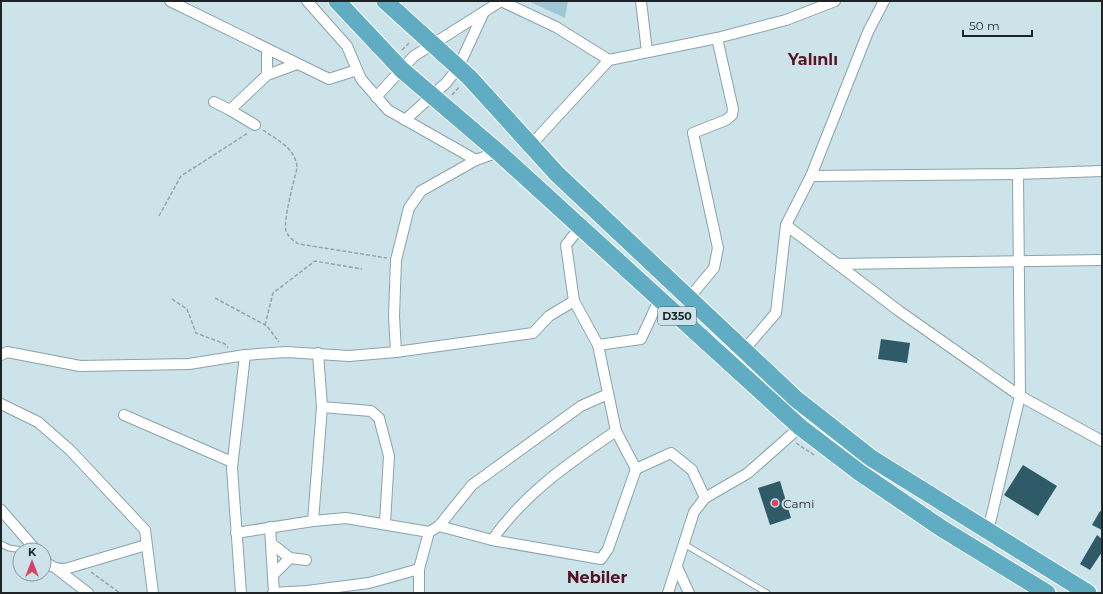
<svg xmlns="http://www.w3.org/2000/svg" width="1103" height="594" viewBox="0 0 1103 594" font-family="Montserrat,sans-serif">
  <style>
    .green { fill: #9fc6d3 }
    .building { fill: #2f5a67 }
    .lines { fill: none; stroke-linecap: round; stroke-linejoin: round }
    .service-casing { stroke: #8ca2a9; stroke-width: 7 }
    .minor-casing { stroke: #8ca2a9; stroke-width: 12 }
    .trunk-casing { stroke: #fff; stroke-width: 19 }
    .path { stroke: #93a5aa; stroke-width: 1.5; stroke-dasharray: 4 2; stroke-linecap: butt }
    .service { stroke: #fff; stroke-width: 5 }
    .minor { stroke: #fff; stroke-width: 10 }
    .trunk { stroke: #60acc2; stroke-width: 17 }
    .poi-dot { fill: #d44567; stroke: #cce3ea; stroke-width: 1.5 }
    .labels { text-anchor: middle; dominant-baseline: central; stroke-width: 4; stroke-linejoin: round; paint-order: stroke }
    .shield { fill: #cce3ea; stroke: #515d62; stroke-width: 1 }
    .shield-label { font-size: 11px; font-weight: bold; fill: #1c2427 }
    .poi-label { font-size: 12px; fill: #1c2427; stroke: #cce3ea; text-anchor: start }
    .district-label { font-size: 16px; font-weight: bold; fill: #571224; stroke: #cce3ea }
  </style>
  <rect width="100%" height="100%" fill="#cce3ea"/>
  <polygon class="green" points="528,1 568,1 565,18"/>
  <g class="building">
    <polygon points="881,339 910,343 907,363 878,359"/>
    <polygon points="1023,465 1057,486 1038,516 1004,495"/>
    <polygon points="780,481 791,518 770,525 758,488"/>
    <polygon points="1100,511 1102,512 1102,530 1092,525"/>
    <polygon points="1097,535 1102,539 1102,552 1090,570 1080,564"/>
  </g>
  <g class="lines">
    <g class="service-casing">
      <g id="service">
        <polyline points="1,544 9,548 24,550"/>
        <polyline points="684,544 767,593"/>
      </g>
    </g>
    <g class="minor-casing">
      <g id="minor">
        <polyline points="170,1 329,79 357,70"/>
        <polyline points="307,1 347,46 361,79 388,110 476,160"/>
        <polyline points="641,1 647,52"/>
        <polyline points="267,75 267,49"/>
        <polyline points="376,97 414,56 501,1 556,27 609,60"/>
        <polyline points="214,102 230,110 267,75 297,64"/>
        <polyline points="230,110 255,125"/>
        <polyline points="405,120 446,83 458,68 483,14"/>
        <polyline points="530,146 609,60 717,38 786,20 835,1"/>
        <polyline points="811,176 1018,174 1102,171"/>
        <polyline points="786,225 899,311 1020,396 1102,441"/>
        <polyline points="838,264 1102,260"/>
        <polyline points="689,298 714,268 718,248 693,133 726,120 732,115 733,109 717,38"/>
        <polyline points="574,301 598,345 616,431 636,469 671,453 692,470 705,498 694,512 668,593"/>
        <polyline points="598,345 641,339 659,300"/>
        <polyline points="744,350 776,313 786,225 811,176 868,32 884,1"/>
        <polyline points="396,352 394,316 396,260 409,208 421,191 476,160 498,152"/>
        <polyline points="1,355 7,352 80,366 189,364 245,355 286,352 349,356 396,352 533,333 549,316 574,301 566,245 580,227"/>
        <polyline points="1,404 38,422 70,450 145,530 153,593"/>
        <polyline points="322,407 371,411 379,418 389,456 385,523"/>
        <polyline points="124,415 232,462"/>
        <polyline points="705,498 748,473 800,427"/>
        <polyline points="1,510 36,550"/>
        <polyline points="313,521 322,407 318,353"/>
        <polyline points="439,526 492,540 601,559 608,549 636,469"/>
        <polyline points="270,527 274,593"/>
        <polyline points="988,531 1020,396 1018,174"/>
        <polyline points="236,533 313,521 346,518 429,532"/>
        <path d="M 492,540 C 525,493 569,463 616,431"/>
        <polyline points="272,544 290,558 306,560"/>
        <path d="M 44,560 C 50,567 56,569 65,569 L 146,545"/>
        <polyline points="677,567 689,593"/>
        <polyline points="57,569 88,593"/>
        <polyline points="273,575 290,558"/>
        <polyline points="241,593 232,468 245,355"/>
        <polyline points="273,593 307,591 369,583 419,569"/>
        <polyline points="419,593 419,569 429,532 439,526 472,485 581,406 608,394"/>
      </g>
    </g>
    <g class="trunk-casing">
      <g id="trunk">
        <polyline points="337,1 402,70 498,152 800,427 859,472 941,528 1047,593"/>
        <polyline points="385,1 469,77 557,174 796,399 871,458 1088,593"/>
      </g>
    </g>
    <g class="path">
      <polyline points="402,50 410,42"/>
      <polyline points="452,95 460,86"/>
      <path d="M 263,130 C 277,140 296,148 297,168 C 294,180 283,221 286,231 C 289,238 294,241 299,244 L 387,258"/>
      <polyline points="159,216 181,176 248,133"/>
      <polyline points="215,298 267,326 279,342"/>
      <polyline points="172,299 187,309 196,333 225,344 228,348"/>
      <polyline points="265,325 273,293 315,261 362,269"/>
      <polyline points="796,443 814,455"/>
      <polyline points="91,572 120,593"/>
    </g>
    <use href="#service" class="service"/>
    <use href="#minor" class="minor"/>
    <use href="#trunk" class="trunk"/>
  </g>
  <circle class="poi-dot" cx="775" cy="503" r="4"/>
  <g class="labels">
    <rect class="shield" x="658" y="307" width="38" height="18" rx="3"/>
    <g class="shield-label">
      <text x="677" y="316">D350</text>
    </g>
    <g class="poi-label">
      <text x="783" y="503">Cami</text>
    </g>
    <g class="district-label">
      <text x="813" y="59">Yalınlı</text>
      <text x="597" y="577">Nebiler</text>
    </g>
  </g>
  <rect width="1103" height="594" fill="none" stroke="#1c2427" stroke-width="4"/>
  <g transform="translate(32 562)"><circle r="19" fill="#cce3ea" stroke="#86979c"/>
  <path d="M0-3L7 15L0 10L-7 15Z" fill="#d44567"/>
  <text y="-6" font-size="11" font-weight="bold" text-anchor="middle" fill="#1c2427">K</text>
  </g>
  <path d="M963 30v6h69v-6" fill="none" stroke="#1c2427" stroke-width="2"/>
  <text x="969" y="30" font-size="12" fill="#1c2427" stroke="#cce3ea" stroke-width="3" paint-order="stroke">50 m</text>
</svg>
